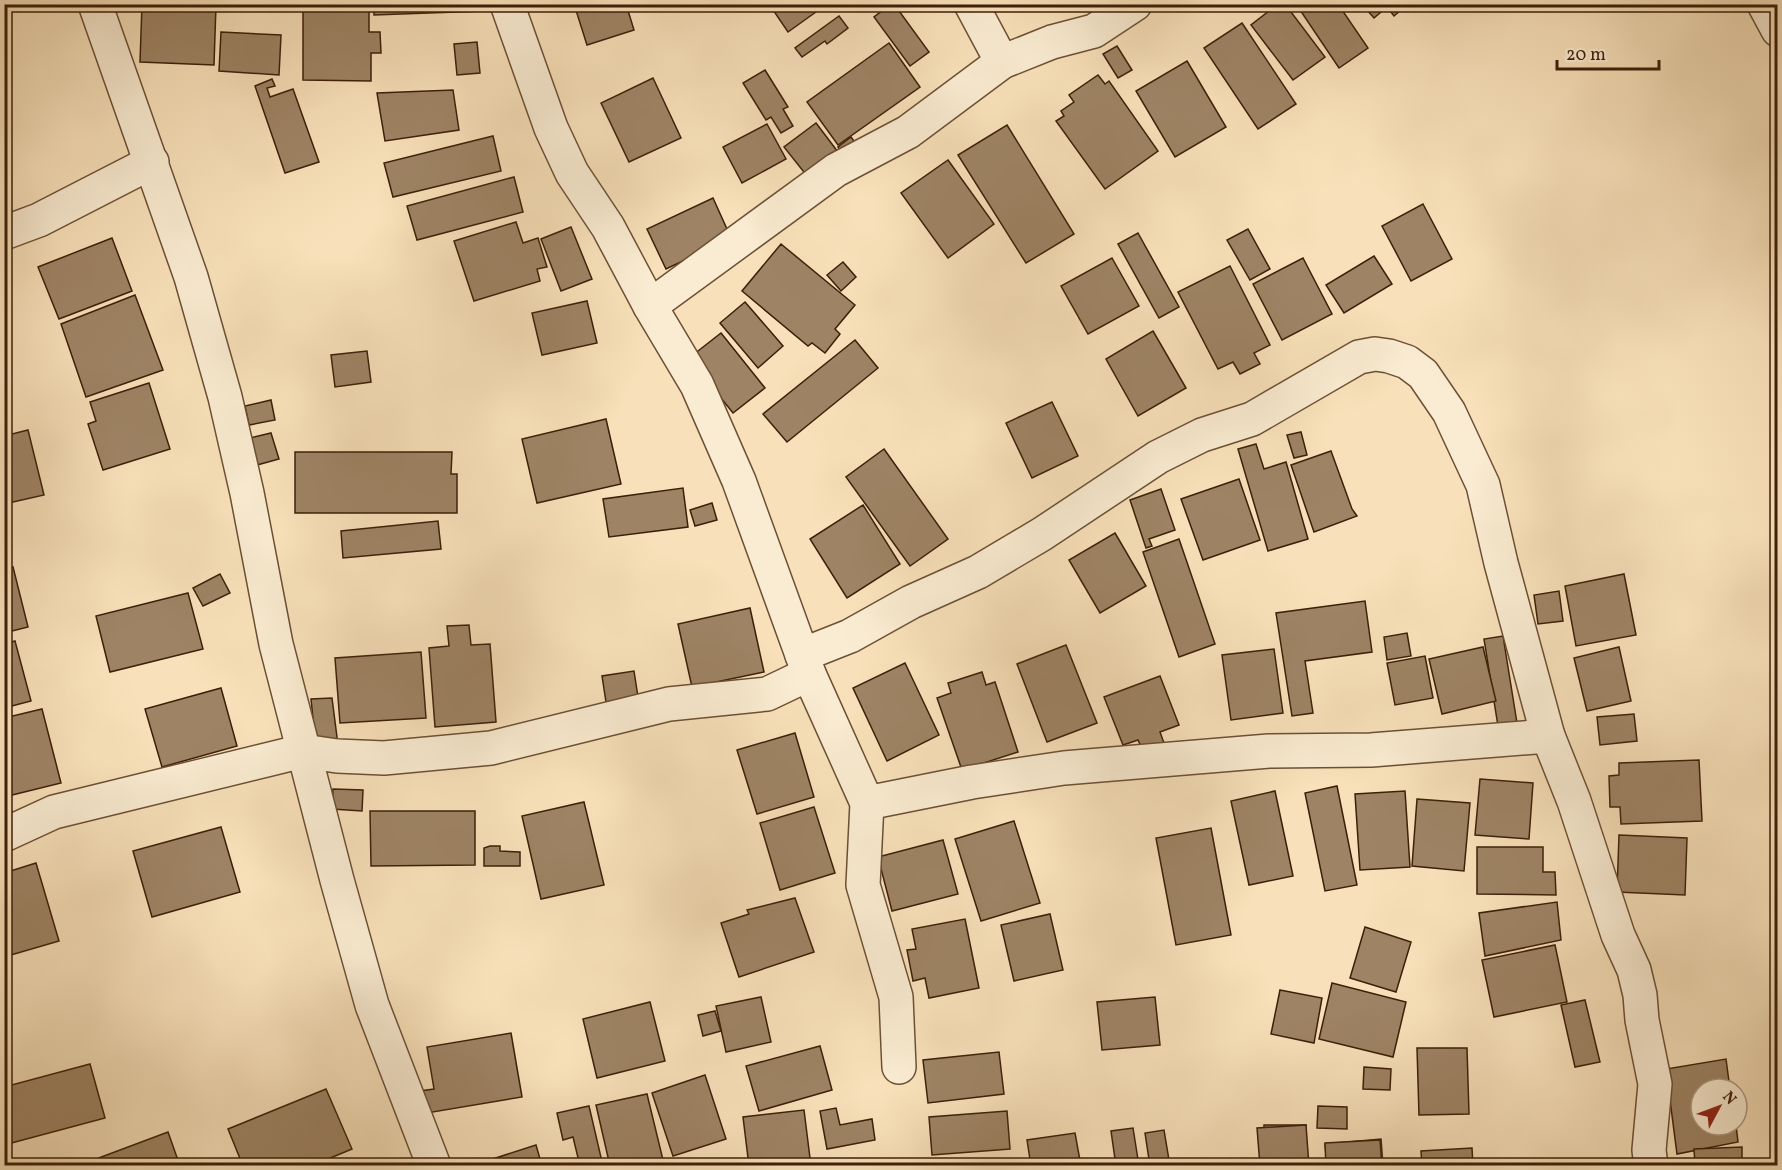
<svg xmlns="http://www.w3.org/2000/svg" width="1782" height="1170" viewBox="0 0 1782 1170" font-family="Vollkorn,serif">
  <style>
    .building { fill: #9e8465; stroke: #3d1f09; stroke-width: 1.5 }
    .lines { fill: none; stroke-linecap: round; stroke-linejoin: round }
    .minor-casing { stroke: #6c5035; stroke-width: 36 }
    .minor { stroke: #faecd2; stroke-width: 33 }
  </style>
  <rect width="100%" height="100%" fill="#f8e1ba"/>
  <filter id="stains"><feTurbulence type="fractalNoise" baseFrequency=".00333" numOctaves="4"/><feColorMatrix values="0 0 0 0 .2 0 0 0 0 .09 0 0 0 0 .02 0 0 0 .5 -.17"/></filter>
  <radialGradient id="worn" r=".72"><stop offset=".6" stop-color="#630" stop-opacity="0"/><stop offset="1" stop-color="#630" stop-opacity=".3"/></radialGradient>
  <g class="building">
    <polygon points="142,4 216,5 214,65 140,62"/>
    <polygon points="374,4 483,4 484,11 374,15"/>
    <polygon points="574,4 626,4 634,30 587,45"/>
    <polygon points="769,4 827,4 788,32"/>
    <polygon points="891,4 894,4 929,52 910,66 874,17"/>
    <polygon points="1278,4 1285,4 1325,57 1293,80 1251,25"/>
    <polygon points="1296,4 1338,4 1368,48 1339,68"/>
    <polygon points="1408,4 1394,16 1387,7 1374,18 1367,10 1373,4"/>
    <polygon points="303,9 369,10 369,32 380,32 381,53 371,53 371,81 303,80"/>
    <polygon points="839,16 848,28 827,44 825,41 802,57 795,48"/>
    <polygon points="1242,23 1296,104 1258,129 1204,48"/>
    <polygon points="221,32 281,35 279,75 219,71"/>
    <polygon points="477,42 480,73 457,75 454,44"/>
    <polygon points="889,43 920,87 838,145 807,102"/>
    <polygon points="1117,46 1132,70 1118,78 1103,54"/>
    <polygon points="1187,61 1226,127 1175,157 1136,91"/>
    <polygon points="765,70 788,107 783,109 793,126 781,133 771,117 766,120 743,83"/>
    <polygon points="1098,75 1105,84 1109,81 1158,151 1105,189 1056,121 1064,116 1061,111 1074,102 1069,95"/>
    <polygon points="653,78 681,138 629,162 601,103"/>
    <polygon points="272,79 275,86 267,88 270,97 293,89 319,162 285,173 255,86"/>
    <polygon points="453,90 459,130 385,141 377,93"/>
    <polygon points="816,123 841,156 811,181 784,147"/>
    <polygon points="767,124 786,159 742,183 723,147"/>
    <polygon points="1007,125 1074,234 1026,263 958,155"/>
    <polygon points="493,136 501,171 393,197 384,163"/>
    <polygon points="851,137 860,149 847,159 838,147"/>
    <polygon points="948,160 994,224 948,258 901,193"/>
    <polygon points="514,177 523,212 417,240 407,206"/>
    <polygon points="713,198 731,238 666,269 647,229"/>
    <polygon points="1423,204 1452,259 1411,281 1382,226"/>
    <polygon points="516,222 523,243 538,238 547,267 537,269 540,281 474,301 454,241"/>
    <polygon points="571,227 592,279 561,291 541,239"/>
    <polygon points="1248,229 1270,269 1250,280 1227,240"/>
    <polygon points="1138,233 1179,307 1159,318 1118,244"/>
    <polygon points="112,238 132,291 59,319 38,267"/>
    <polygon points="781,244 855,305 835,329 840,334 825,353 812,343 808,346 742,291"/>
    <polygon points="1374,256 1392,284 1344,313 1326,285"/>
    <polygon points="1112,258 1139,306 1088,334 1061,286"/>
    <polygon points="1303,258 1332,314 1282,340 1253,284"/>
    <polygon points="843,262 856,277 841,291 827,275"/>
    <polygon points="1230,266 1270,345 1254,353 1260,364 1240,374 1233,362 1218,369 1178,292"/>
    <polygon points="135,295 163,370 86,397 61,324"/>
    <polygon points="587,301 597,343 542,355 532,313"/>
    <polygon points="745,302 783,346 758,368 720,323"/>
    <polygon points="1153,331 1186,388 1138,416 1106,359"/>
    <polygon points="721,333 765,388 733,413 689,358"/>
    <polygon points="855,340 878,368 787,442 763,414"/>
    <polygon points="367,351 371,382 335,387 331,355"/>
    <polygon points="149,383 170,449 103,470 88,424 96,421 90,402"/>
    <polygon points="271,400 275,420 249,425 245,406"/>
    <polygon points="1052,402 1078,456 1032,478 1006,423"/>
    <polygon points="606,419 621,484 537,503 522,439"/>
    <polygon points="28,430 44,495 4,504 4,436"/>
    <polygon points="1301,432 1307,455 1294,458 1287,435"/>
    <polygon points="271,433 279,459 257,465 250,438"/>
    <polygon points="1256,444 1264,469 1286,462 1308,539 1268,551 1238,449"/>
    <polygon points="884,449 948,539 910,566 846,477"/>
    <polygon points="1331,451 1352,509 1357,516 1314,532 1291,465"/>
    <polygon points="295,452 452,452 451,474 457,474 457,513 295,513"/>
    <polygon points="1239,479 1260,540 1203,560 1181,499"/>
    <polygon points="683,488 688,527 609,537 603,499"/>
    <polygon points="1161,489 1175,530 1149,539 1152,546 1146,548 1130,500"/>
    <polygon points="712,503 717,520 695,526 690,510"/>
    <polygon points="863,505 900,564 847,598 810,539"/>
    <polygon points="438,521 441,549 343,558 341,531"/>
    <polygon points="1115,533 1146,586 1100,613 1069,560"/>
    <polygon points="1179,539 1215,644 1179,657 1143,552"/>
    <polygon points="13,567 28,627 4,633 4,569"/>
    <polygon points="220,574 230,593 203,606 193,588"/>
    <polygon points="1624,574 1636,635 1576,646 1565,586"/>
    <polygon points="1559,591 1563,621 1538,624 1534,595"/>
    <polygon points="188,593 203,649 110,672 96,616"/>
    <polygon points="1365,601 1372,652 1305,661 1313,713 1292,716 1276,613"/>
    <polygon points="750,608 764,672 692,687 678,624"/>
    <polygon points="469,625 471,645 490,644 496,722 435,727 429,648 449,646 447,626"/>
    <polygon points="1407,633 1411,656 1387,660 1384,637"/>
    <polygon points="1503,636 1517,723 1498,726 1484,639"/>
    <polygon points="15,641 31,701 4,708 4,644"/>
    <polygon points="1066,645 1097,723 1047,742 1017,664"/>
    <polygon points="1483,647 1496,701 1442,714 1429,659"/>
    <polygon points="1619,647 1631,701 1587,711 1574,658"/>
    <polygon points="1274,649 1283,713 1231,720 1222,655"/>
    <polygon points="421,652 426,718 340,723 335,658"/>
    <polygon points="1425,656 1433,698 1395,705 1387,663"/>
    <polygon points="905,663 939,735 887,761 853,688"/>
    <polygon points="634,671 638,697 606,702 602,676"/>
    <polygon points="982,672 986,685 995,682 1018,752 962,770 937,698 951,693 948,683"/>
    <polygon points="1160,676 1179,725 1160,732 1164,743 1143,751 1138,740 1123,745 1104,697"/>
    <polygon points="221,688 237,746 162,767 145,709"/>
    <polygon points="332,698 338,745 316,747 311,699"/>
    <polygon points="42,709 61,783 4,797 4,718"/>
    <polygon points="1634,714 1637,741 1600,745 1597,717"/>
    <polygon points="795,733 814,797 757,814 737,750"/>
    <polygon points="1699,760 1702,821 1621,824 1620,807 1610,807 1609,776 1619,775 1619,763"/>
    <polygon points="1480,779 1533,783 1529,839 1475,835"/>
    <polygon points="1337,786 1357,885 1325,891 1305,793"/>
    <polygon points="333,789 363,790 362,811 332,809"/>
    <polygon points="1275,791 1293,876 1249,885 1231,801"/>
    <polygon points="1405,791 1410,867 1360,870 1355,794"/>
    <polygon points="1417,799 1470,803 1464,871 1412,866"/>
    <polygon points="584,802 604,885 541,899 522,816"/>
    <polygon points="814,807 835,873 780,890 760,823"/>
    <polygon points="370,811 475,811 475,865 371,866"/>
    <polygon points="1014,821 1040,903 981,921 955,839"/>
    <polygon points="221,827 240,892 152,917 133,851"/>
    <polygon points="1211,828 1231,935 1176,945 1156,838"/>
    <polygon points="1619,835 1687,838 1685,895 1617,892"/>
    <polygon points="943,840 958,894 892,911 878,857"/>
    <polygon points="490,846 500,846 500,851 520,852 520,866 484,866 484,848"/>
    <polygon points="1477,847 1543,847 1543,872 1555,872 1556,895 1477,894"/>
    <polygon points="36,863 59,941 4,957 4,873"/>
    <polygon points="795,898 814,952 739,977 721,923 749,914 747,910"/>
    <polygon points="1557,902 1561,940 1485,956 1479,913"/>
    <polygon points="1050,914 1063,970 1014,981 1001,925"/>
    <polygon points="965,919 979,988 929,998 925,978 913,981 907,950 916,949 912,929"/>
    <polygon points="1365,927 1411,942 1396,992 1350,978"/>
    <polygon points="1555,945 1567,1002 1494,1017 1482,960"/>
    <polygon points="1332,983 1406,1002 1393,1057 1319,1039"/>
    <polygon points="1280,990 1322,998 1314,1043 1271,1034"/>
    <polygon points="761,997 771,1042 726,1052 716,1006"/>
    <polygon points="1155,997 1160,1045 1102,1050 1097,1002"/>
    <polygon points="1585,1000 1600,1062 1575,1067 1561,1005"/>
    <polygon points="650,1002 665,1061 597,1078 583,1019"/>
    <polygon points="715,1011 721,1031 703,1036 698,1015"/>
    <polygon points="511,1033 522,1097 415,1115 412,1092 434,1089 427,1047"/>
    <polygon points="820,1046 832,1090 759,1111 746,1066"/>
    <polygon points="1417,1048 1467,1048 1469,1114 1419,1115"/>
    <polygon points="999,1052 1004,1094 928,1103 923,1060"/>
    <polygon points="1726,1059 1730,1089 1701,1089 1701,1125 1736,1125 1738,1142 1677,1154 1666,1069"/>
    <polygon points="90,1064 105,1118 4,1145 4,1087"/>
    <polygon points="1364,1067 1391,1069 1390,1090 1363,1089"/>
    <polygon points="705,1075 726,1139 673,1156 652,1093"/>
    <polygon points="326,1089 352,1149 311,1166 243,1166 228,1129"/>
    <polygon points="647,1094 663,1160 648,1163 648,1166 610,1166 596,1105"/>
    <polygon points="589,1106 603,1166 580,1166 573,1137 563,1140 557,1113"/>
    <polygon points="1318,1106 1347,1107 1347,1129 1317,1128"/>
    <polygon points="836,1108 840,1125 872,1119 875,1140 827,1149 820,1111"/>
    <polygon points="804,1110 811,1166 749,1166 743,1117"/>
    <polygon points="1007,1111 1010,1149 932,1155 929,1117"/>
    <rect x="1264" y="1125" width="42" height="41"/>
    <polygon points="1306,1125 1309,1166 1260,1166 1257,1128"/>
    <polygon points="1133,1128 1139,1166 1116,1166 1111,1131"/>
    <polygon points="1164,1130 1170,1166 1150,1166 1145,1133"/>
    <polygon points="168,1132 180,1166 89,1166 88,1162"/>
    <polygon points="1075,1133 1081,1166 1031,1166 1027,1140"/>
    <polygon points="1381,1139 1383,1166 1327,1166 1325,1144"/>
    <polygon points="1380,1140 1382,1166 1326,1166 1325,1143"/>
    <polygon points="536,1145 542,1166 471,1166"/>
    <polygon points="1742,1147 1742,1166 1681,1166 1695,1164 1694,1149"/>
    <polygon points="1472,1148 1473,1166 1422,1166 1421,1151"/>
  </g>
  <g class="lines">
    <g class="minor-casing">
      <g id="minor">
        <polyline points="95,4 191,277 225,397 247,493 276,644 337,880 372,1005 434,1166"/>
        <polyline points="507,4 551,128 572,173 608,227 650,306 697,385 739,481 809,674 867,803 863,885 896,997 899,1067"/>
        <polyline points="971,4 1002,62"/>
        <polyline points="1764,4 1778,30"/>
        <polyline points="4,233 39,220 152,162"/>
        <polyline points="650,306 836,170 908,132 1002,62 1052,42 1094,31 1135,4"/>
        <polyline points="802,655 850,636 911,602 978,572 1042,534 1158,457 1202,435 1252,419 1359,357 1375,354 1389,356 1407,362 1423,374 1449,412 1483,485 1501,563 1548,736 1574,801 1618,935 1634,970 1640,995 1642,1020 1655,1084 1649,1150 1651,1166"/>
        <polyline points="867,803 972,782 1064,768 1269,751 1371,750 1548,736"/>
        <polyline points="4,835 54,812 303,751 337,756 384,758 491,748 669,704 767,694 809,674"/>
      </g>
    </g>
    <use href="#minor" class="minor"/>
  </g>
  <rect width="1782" height="1170" fill="none" stroke="#f8e1ba" stroke-width="24"/>
  <rect x="6" y="6" width="1770" height="1158" fill="none" stroke="#3d1f09" stroke-width="3"/>
  <rect x="12" y="12" width="1758" height="1146" fill="none" stroke="#3d1f09" stroke-width="1.5"/>
  <g transform="translate(1719 1107) rotate(49)"><circle r="28" fill="#faecd2" stroke="#ae9a82" stroke-width="1.5"/>
  <path d="M0-4.5L10 22L0 15L-10 22Z" fill="#8f2418"/>
  <text y="-9" font-size="16" font-weight="bold" text-anchor="middle" fill="#3d1f09">N</text>
  </g>
  <path d="M1557 60v9h102v-9" fill="none" stroke="#3d1f09" stroke-width="3"/>
  <text x="1566" y="60" font-size="18" fill="#3d1f09" stroke="#faecd2" stroke-width="4.5" paint-order="stroke">20 m</text>
  <rect width="100%" height="100%" filter="url(#stains)"/>
  <rect width="100%" height="100%" fill="url(#worn)"/>
</svg>
